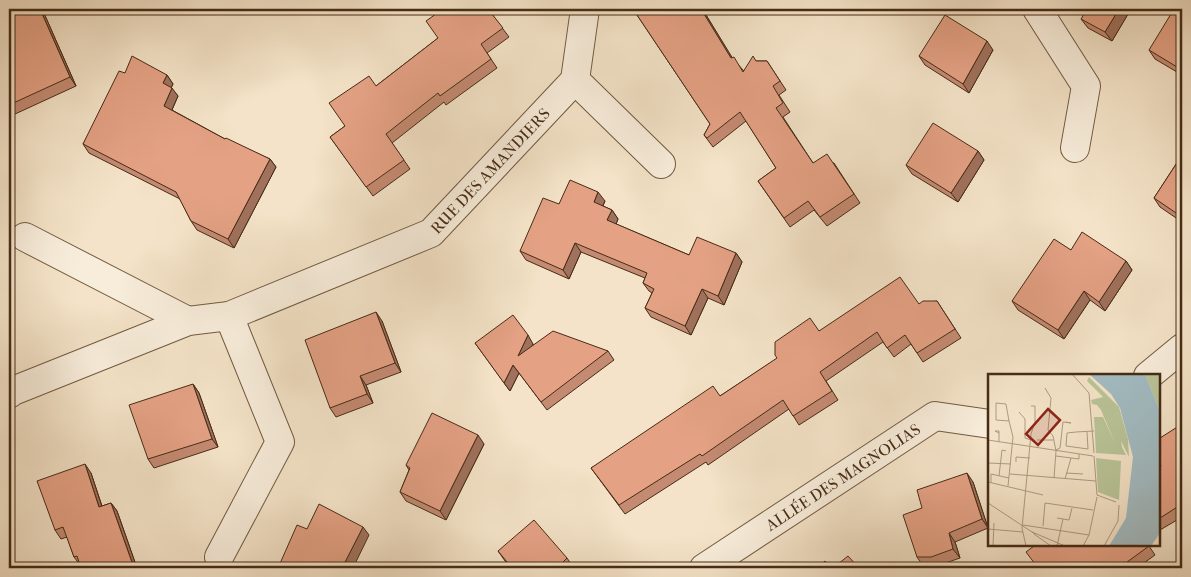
<svg xmlns="http://www.w3.org/2000/svg" width="1191" height="577" viewBox="0 0 1191 577" font-family="'IM FELL French Canon',serif">
  <style>
    .lines { fill: none; stroke-linecap: round; stroke-linejoin: round }
    .minor-casing { stroke: #725a42; stroke-width: 30 }
    .minor { stroke: #f8eddb; stroke-width: 28 }
    .wall { fill: #c48a72; stroke: #462c16 }
    .shaded-wall { fill: #a0715c; stroke: #462c16 }
    .building { fill: #e4a184; stroke: #462c16 }
    .labels { text-anchor: middle; dominant-baseline: central; stroke-width: 4; stroke-linejoin: round; paint-order: stroke }
    .street-label { font-size: 16px; fill: #462c16; stroke: #f8eddb }
    .inset-road { fill: none; stroke: #ae9a81; stroke-width: 1 }
    .view { fill: #8f2418; fill-opacity: 0.15; stroke: #8f2418; stroke-width: 2.5 }
    .inset-edge { fill: none; stroke: #462c16; stroke-width: 2.5 }
  </style>
  <rect width="100%" height="100%" fill="#f4e3c8"/>
  <filter id="stains"><feTurbulence type="fractalNoise" baseFrequency=".004" numOctaves="4"/><feColorMatrix values="0 0 0 0 .2 0 0 0 0 .09 0 0 0 0 .02 0 0 0 .5 -.17"/></filter>
  <radialGradient id="worn" r=".72"><stop offset=".6" stop-color="#630" stop-opacity="0"/><stop offset="1" stop-color="#630" stop-opacity=".3"/></radialGradient>
  <g class="lines">
    <g class="minor-casing">
      <g id="minor">
        <polyline points="1037,9 1086,86 1075,148"/>
        <polyline points="575,80 661,164"/>
        <polyline points="25,237 188,321"/>
        <polyline points="1148,376 1182,348"/>
        <path id="s1" d="M 9,394 L 13,391 L 188,321 L 229,316 L 431,233 L 575,80 L 585,9"/>
        <polyline points="219,557 280,442 229,316"/>
        <path id="s2" d="M 704,568 L 935,416 L 990,424"/>
      </g>
    </g>
    <use href="#minor" class="minor"/>
  </g>
  <g class="wall">
    <polygon points="9,9 45,9 43,11 76,86 15,114 14,113 9,115"/>
    <polygon points="442,9 488,9 509,37 487,53 497,68 446,105 444,102 392,143 410,169 373,196 330,137 345,126 376,86 438,38"/>
    <polygon points="633,9 704,9 703,10 732,58 744,71 756,61 767,61 786,90 779,95 790,112 783,117 813,163 834,163 860,203 827,226 814,210 790,227 758,181 776,168 746,121 713,147 704,135 710,124"/>
    <polygon points="1131,9 1112,41 1088,28 1081,19"/>
    <polygon points="1182,14 1182,75 1155,59 1149,50"/>
    <polygon points="993,50 969,93 925,65 919,56"/>
    <polygon points="125,73 167,75 173,84 171,88 178,96 172,110 225,139 270,159 276,167 234,248 197,230 191,221 180,199 89,153 83,144"/>
    <polygon points="978,151 984,160 958,202 912,174 906,165"/>
    <polygon points="1182,155 1182,222 1160,207 1154,198"/>
    <polygon points="605,201 603,206 612,210 618,219 616,224 689,255 736,253 742,262 724,305 708,298 691,335 651,317 645,308 652,293 649,291 643,283 645,278 581,252 569,279 526,260 520,251 559,204"/>
    <polygon points="1071,250 1126,261 1132,270 1105,311 1090,300 1064,339 1018,310 1012,301"/>
    <polygon points="937,301 961,338 923,362 911,344 894,357 883,342 826,381 838,400 799,425 789,409 708,465 706,462 625,514 591,468 720,396 819,331 919,304"/>
    <polygon points="382,321 401,372 366,385 373,403 336,417 330,408"/>
    <polygon points="475,343 533,344 533,345 608,351 614,360 547,410 519,373 510,391"/>
    <polygon points="193,384 199,393 218,447 154,468 148,459"/>
    <polygon points="1182,424 1182,517 1160,530 1160,467 1161,466"/>
    <polygon points="484,444 446,520 406,501 400,492 409,470 406,465"/>
    <polygon points="91,473 102,506 111,503 117,511 137,568 81,568 80,565 74,557 67,537 61,539 55,530"/>
    <polygon points="973,482 988,528 955,542 960,558 937,566 923,566 917,557 922,508"/>
    <polygon points="1149,546 1155,555 1137,568 1038,568"/>
    <polygon points="498,551 567,558 573,567 572,568 510,568"/>
  </g>
  <g class="shaded-wall">
    <polygon points="40,9 42,9 43,11 76,86 70,77"/>
    <polygon points="701,9 703,10 738,67 731,58"/>
    <polygon points="1119,9 1131,9 1112,41 1105,32"/>
    <polygon points="987,41 993,50 969,93 963,84"/>
    <polygon points="167,75 173,84 169,92 163,83"/>
    <polygon points="172,88 178,96 170,114 164,106"/>
    <polygon points="978,151 984,160 958,202 951,193"/>
    <polygon points="270,159 276,167 234,248 228,239"/>
    <polygon points="598,192 605,201 600,211 594,202"/>
    <polygon points="612,210 618,219 614,229 607,220"/>
    <polygon points="575,243 581,252 569,279 563,270"/>
    <polygon points="736,253 742,262 724,305 718,296"/>
    <polygon points="1126,261 1132,270 1105,311 1099,302"/>
    <polygon points="702,289 708,298 691,335 685,326"/>
    <polygon points="1084,291 1090,300 1064,339 1058,330"/>
    <polygon points="376,312 382,321 401,372 395,363"/>
    <polygon points="528,335 533,344 523,364 518,356"/>
    <polygon points="513,365 519,373 510,391 504,383"/>
    <polygon points="360,376 366,385 373,403 367,394"/>
    <polygon points="193,384 199,393 218,447 212,439"/>
    <polygon points="478,435 484,444 446,520 440,511"/>
    <polygon points="85,464 91,473 105,516 99,507"/>
    <polygon points="967,473 973,482 988,528 982,519"/>
    <polygon points="111,503 117,511 137,568 134,568"/>
    <polygon points="363,527 369,535 353,568 342,568"/>
    <polygon points="949,533 955,542 960,558 953,549"/>
  </g>
  <g class="building">
    <polygon points="9,9 40,9 70,77 9,105"/>
    <polygon points="443,9 488,9 503,28 481,44 491,59 440,96 438,93 386,134 404,160 366,187 330,137 345,126 329,103 369,76 376,86 438,38 426,21"/>
    <polygon points="633,9 701,9 731,58 734,57 743,72 753,56 756,61 767,61 780,81 773,86 783,103 776,108 813,163 827,154 854,194 820,217 808,201 784,218 758,181 776,168 740,112 707,138 704,135 710,124"/>
    <polygon points="1087,9 1119,9 1105,32 1081,19"/>
    <polygon points="1174,9 1182,14 1182,70 1149,50"/>
    <polygon points="945,15 987,41 963,84 919,56"/>
    <polygon points="132,56 167,75 163,83 172,88 164,106 225,139 226,138 270,159 228,239 191,221 176,192 83,144 119,71 125,73"/>
    <polygon points="933,123 978,151 951,193 906,165"/>
    <polygon points="1182,155 1182,217 1154,198"/>
    <polygon points="570,180 598,192 594,202 612,210 607,220 689,255 697,237 736,253 718,296 702,289 685,326 645,308 654,289 643,283 647,273 575,243 563,270 520,251 543,198 559,204"/>
    <polygon points="1082,232 1126,261 1099,302 1084,291 1058,330 1012,301 1054,239 1071,250"/>
    <polygon points="900,277 919,304 923,301 937,301 955,329 917,353 905,335 887,348 877,332 820,372 832,391 793,416 783,400 702,456 700,454 619,505 591,468 713,386 720,396 777,358 775,355 775,342 810,318 819,331"/>
    <polygon points="376,312 395,363 360,376 367,394 330,408 305,340"/>
    <polygon points="513,315 528,335 518,356 553,331 608,351 541,402 513,365 504,383 475,343"/>
    <polygon points="193,384 212,439 148,459 129,405"/>
    <polygon points="432,413 478,435 440,511 400,492 410,468 406,465"/>
    <polygon points="1182,424 1182,504 1160,518 1160,467 1161,466 1160,463 1160,438"/>
    <polygon points="85,464 99,507 111,503 134,568 81,568 77,556 74,557 63,527 55,530 37,481"/>
    <polygon points="967,473 982,519 949,533 953,549 931,557 917,557 903,515 922,508 917,490"/>
    <polygon points="319,504 363,527 342,568 278,568 297,525 307,529"/>
    <polygon points="534,520 567,558 557,568 512,568 498,551"/>
    <polygon points="1034,546 1149,546 1119,568 1038,568 1026,552"/>
    <polygon points="848,556 859,568 833,568"/>
    <polygon points="825,561 831,568 817,568"/>
  </g>
  <g class="labels">
    <g class="street-label">
      <text stroke="none"><textPath href="#s1" startOffset="539">RUE DES AMANDIERS</textPath></text>
      <text stroke="none"><textPath href="#s2" startOffset="166">ALLÉE DES MAGNOLIAS</textPath></text>
    </g>
  </g>
  <g transform="translate(988 374)">
    <rect width="172" height="172" fill="#f4e3c8"/>
    <path d="M 101,3 L 131,33 L 140,65 L 141,83 L 133,67 L 126,67 L 113,36 L 109,31 L 104,30 L 103,26 L 115,23 L 99,7 Z" fill="#b9c498"/>
    <path d="M 157,0 L 172,0 L 172,41 L 171,35 ZM 106,43 L 115,43 L 126,67 L 133,67 L 134,73 L 137,72 L 134,73 L 138,81 L 108,79 ZM 108,84 L 133,87 L 131,126 L 110,118 Z" fill="#b9c498"/>
    <path d="M 101,0 L 157,0 L 171,35 L 172,159 L 163,172 L 121,172 L 138,144 L 145,83 L 132,34 L 123,20 Z" fill="#a2bbc1"/>
    <path class="inset-road" d="M 84,0 L 101,19 L 106,79M 57,14 L 63,24 L 60,56 L 65,62 L 68,77 L 66,104M 31,38 L 37,45 L 37,64 L 43,66M 99,58 L 100,75 L 78,72 L 79,59 L 88,58 L 106,57M 11,59 L 7,57 L 11,57 L 11,68M 0,66 L 105,82M 49,66 L 65,66M 68,76 L 72,74 L 75,48 L 83,49 L 78,48M 68,82 L 91,85 L 91,80M 106,82 L 109,121M 28,88 L 28,83 L 42,84M 0,89 L 23,90M 78,99 L 95,100M 22,100 L 108,107M 11,102 L 14,76 L 18,77M 77,105 L 83,84M 0,108 L 55,121M 3,109 L 3,100 L 21,104M 20,112 L 25,63 L 21,47 L 8,46 L 8,29 L 18,30 L 21,47M 109,121 L 128,128M 0,129 L 47,160M 69,144 L 81,146 L 84,134M 35,151 L 101,161M 55,152 L 57,129 L 105,136M 0,155 L 35,158M 44,158 L 77,172M 46,160 L 63,172M 5,172 L 6,149M 38,172 L 34,154 L 43,60 L 47,48 L 47,32 L 43,32M 69,172 L 75,145M 95,172 L 101,161 L 109,123M 116,172 L 130,147 L 131,131"/>
    <path class="view" d="M 60,35 L 72,46 L 50,71 L 38,60 Z"/>
    <rect width="172" height="172" class="inset-edge"/>
  </g>
  <rect width="1191" height="577" fill="none" stroke="#f4e3c8" stroke-width="30"/>
  <rect x="10" y="10" width="1171" height="557" fill="none" stroke="#462c16" stroke-width="2.5"/>
  <rect x="15" y="15" width="1161" height="547" fill="none" stroke="#462c16"/>
  <rect width="100%" height="100%" filter="url(#stains)"/>
  <rect width="100%" height="100%" fill="url(#worn)"/>
</svg>
